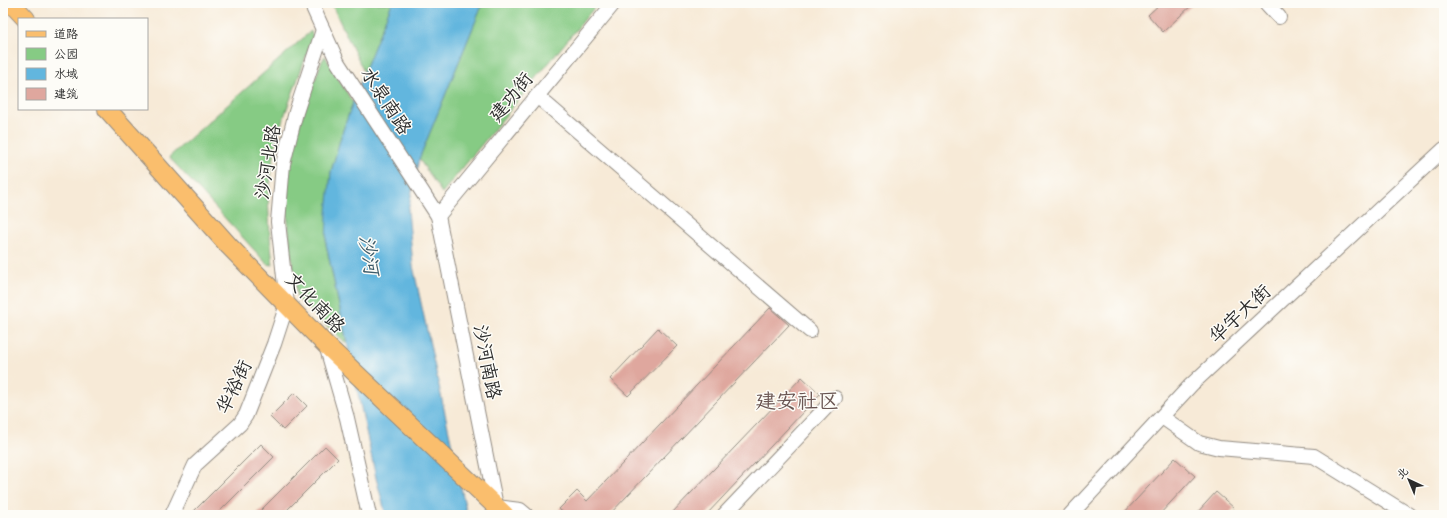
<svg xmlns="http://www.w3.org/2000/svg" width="1447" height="518" viewBox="0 0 1447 518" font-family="Caveat,'LXGW WenKai TC',sans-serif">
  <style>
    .green { fill: #86cb84; stroke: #587b58 }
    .water { fill: #62b6de; stroke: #467084 }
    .building { fill: #dfa79e }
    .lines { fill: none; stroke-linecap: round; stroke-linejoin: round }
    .minor-casing { stroke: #918a81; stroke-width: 16 }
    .major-casing { stroke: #918a81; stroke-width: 20 }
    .minor { stroke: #fff; stroke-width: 14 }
    .major { stroke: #fabe6d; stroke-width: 18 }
    .labels { text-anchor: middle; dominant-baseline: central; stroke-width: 3; stroke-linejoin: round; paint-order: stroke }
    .street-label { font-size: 19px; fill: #2b2b2b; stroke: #fdfcf7 }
    .water-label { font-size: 20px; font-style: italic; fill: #3e5c6a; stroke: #fdfcf7 }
    .quarter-label { font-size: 21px; fill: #6a5653; stroke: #fdfcf7 }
  </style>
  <rect width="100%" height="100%" fill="#fdfcf7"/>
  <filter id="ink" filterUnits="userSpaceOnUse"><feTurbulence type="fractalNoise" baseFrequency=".025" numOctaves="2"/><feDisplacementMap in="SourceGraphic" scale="8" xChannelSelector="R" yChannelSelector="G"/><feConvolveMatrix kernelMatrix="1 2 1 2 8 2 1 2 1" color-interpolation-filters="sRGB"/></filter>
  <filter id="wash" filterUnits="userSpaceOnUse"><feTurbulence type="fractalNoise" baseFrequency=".012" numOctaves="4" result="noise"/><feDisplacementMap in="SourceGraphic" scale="16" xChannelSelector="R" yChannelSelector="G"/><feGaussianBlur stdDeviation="0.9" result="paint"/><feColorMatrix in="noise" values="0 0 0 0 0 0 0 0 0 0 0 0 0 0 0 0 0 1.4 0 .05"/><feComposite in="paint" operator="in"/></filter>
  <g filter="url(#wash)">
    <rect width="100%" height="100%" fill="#f7ead7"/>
    <g class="green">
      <polygon points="331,3 392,3 364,72"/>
      <polygon points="483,3 598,3 442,193 419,159"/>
      <polygon points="311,31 313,37 277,136 268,196 270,236 273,265 267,264 169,157"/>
      <polygon points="325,56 353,103 342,133 331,172 326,244 347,344 297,298 290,245 287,210 288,171 290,151 321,63"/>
    </g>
    <polygon class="water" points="392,3 483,3 419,159 408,210 413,266 467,515 386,515 376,478 326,244 327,212 331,172 342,133 364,72"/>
    <g id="blocks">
      <g class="building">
        <polygon points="1161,3 1194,3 1163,32 1148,15"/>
        <polygon points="770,308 789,325 609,515 566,515 559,509 577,491 587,501"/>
        <polygon points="658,328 677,346 628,396 610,379"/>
        <polygon points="802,377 820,394 706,515 670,515"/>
        <polygon points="294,393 307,406 283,430 270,417"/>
        <polygon points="261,444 274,457 216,515 190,515"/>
        <polygon points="325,446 338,459 282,515 256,515"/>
        <polygon points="1175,458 1195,476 1159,515 1122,515"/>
        <polygon points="1216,492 1234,508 1228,515 1195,515"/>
      </g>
    </g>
  </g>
  <g filter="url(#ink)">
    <use href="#blocks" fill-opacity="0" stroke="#918a81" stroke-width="1"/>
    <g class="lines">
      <g class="minor-casing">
        <g id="minor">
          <polyline points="311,3 338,63 438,216 497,511"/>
          <polyline points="1266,3 1279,17"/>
          <polyline points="537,96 810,331"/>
          <polyline points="438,216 614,3"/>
          <polyline points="326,345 347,418 369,515"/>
          <polyline points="1162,417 1199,443 1219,448 1314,456 1409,515"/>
          <polyline points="497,507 520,510 526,515"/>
          <polyline points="172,515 195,465 240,424 246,415 274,344 287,304 278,222 283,164 296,112 323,30"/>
          <polyline points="724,515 835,398"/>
          <polyline points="1070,515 1191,385 1444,149"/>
        </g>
      </g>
      <g class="major-casing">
        <g id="major">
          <polyline points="11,3 26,19"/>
          <polyline points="107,109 229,246 326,345 505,515"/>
        </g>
      </g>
      <use href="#minor" class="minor"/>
      <use href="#major" class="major"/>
    </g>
  </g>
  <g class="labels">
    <g class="street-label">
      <text transform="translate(511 97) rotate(-51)">建功街</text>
      <text transform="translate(386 101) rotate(57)">水泉南路</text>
      <text transform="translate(268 162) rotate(-81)">沙河北路</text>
      <text transform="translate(315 303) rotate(46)">文化南路</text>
      <text transform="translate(1240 314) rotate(-43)">华宇大街</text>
      <text transform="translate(487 362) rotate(79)">沙河南路</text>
      <text transform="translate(234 387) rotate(-64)">华裕街</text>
    </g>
    <g class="water-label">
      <text transform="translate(369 255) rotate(81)">沙河</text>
    </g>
    <g class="quarter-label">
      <text x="797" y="401">建安社区</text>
    </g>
  </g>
  <rect width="1447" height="518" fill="none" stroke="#fdfcf7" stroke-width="16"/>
  <rect x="18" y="18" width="130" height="92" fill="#fdfcf7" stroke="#a9a8a5"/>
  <rect x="26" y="31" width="20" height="6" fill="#fabe6d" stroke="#a9a8a5"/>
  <text x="54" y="38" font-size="12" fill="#2b2b2b">道路</text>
  <rect x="26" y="48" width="20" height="12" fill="#86cb84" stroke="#a9a8a5"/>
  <text x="54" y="58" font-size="12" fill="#2b2b2b">公园</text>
  <rect x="26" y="68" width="20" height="12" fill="#62b6de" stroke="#a9a8a5"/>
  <text x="54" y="78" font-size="12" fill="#2b2b2b">水域</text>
  <rect x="26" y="88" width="20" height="12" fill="#dfa79e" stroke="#a9a8a5"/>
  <text x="54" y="98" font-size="12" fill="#2b2b2b">建筑</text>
  <g transform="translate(1409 480) rotate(316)" stroke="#fdfcf7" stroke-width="3" paint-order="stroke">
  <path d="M0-3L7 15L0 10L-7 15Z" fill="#2b2b2b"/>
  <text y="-6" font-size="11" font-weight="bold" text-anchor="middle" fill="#2b2b2b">北</text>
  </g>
</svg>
